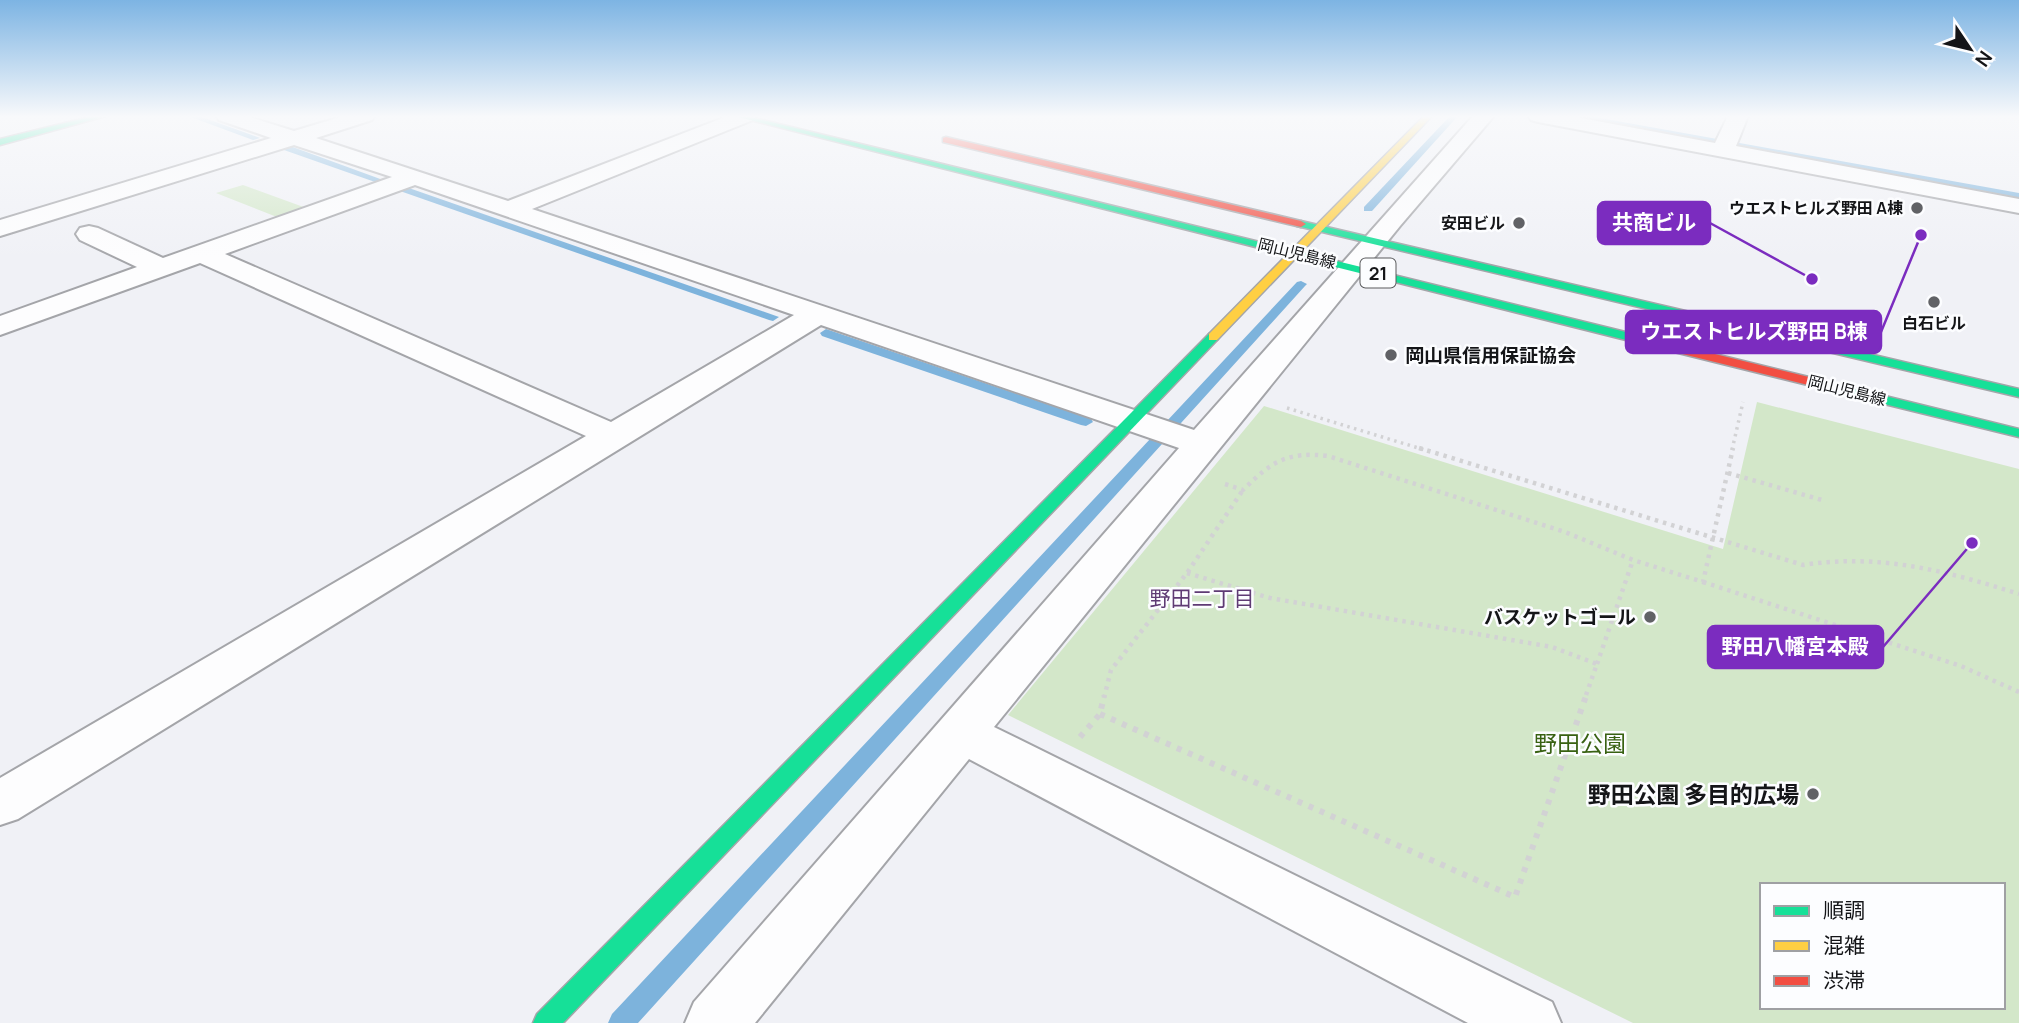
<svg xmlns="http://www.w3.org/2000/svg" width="2019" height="1023" viewBox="0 0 2019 1023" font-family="Manrope,'Noto Sans JP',sans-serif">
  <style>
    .green { fill: #d3e7c9; fill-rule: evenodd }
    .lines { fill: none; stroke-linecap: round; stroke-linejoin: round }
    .stream { fill: #7db3dc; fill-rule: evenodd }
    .street-casing { stroke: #a4a5a9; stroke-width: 4 }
    .fast-casing { stroke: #a4a5a9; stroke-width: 3 }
    .slow-casing { stroke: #a4a5a9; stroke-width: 3 }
    .jam-casing { stroke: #a4a5a9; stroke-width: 3 }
    .path-far2 { stroke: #d2d2d4; stroke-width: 3.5; stroke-dasharray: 2.5 4.5; stroke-linecap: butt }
    .path-far1 { stroke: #d2d2d4; stroke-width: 4.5; stroke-dasharray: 3.5 5; stroke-linecap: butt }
    .path { stroke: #d2d2d4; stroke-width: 6; stroke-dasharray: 5 7; stroke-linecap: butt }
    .street { fill: #fdfdfe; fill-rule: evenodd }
    .fast { fill: #16e098; fill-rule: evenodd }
    .slow { fill: #ffcf43; fill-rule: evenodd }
    .jam { fill: #f24e42; fill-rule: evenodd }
    .poi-dot { fill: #616266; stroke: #fcfdff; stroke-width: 2.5 }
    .labels { text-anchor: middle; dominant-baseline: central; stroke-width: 5; stroke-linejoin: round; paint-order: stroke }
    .far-poi-label { font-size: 16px; font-weight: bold; fill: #141518; stroke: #fcfdff; text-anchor: end }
    .far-street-label { font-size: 16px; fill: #141518; stroke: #fcfdff }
    .shield { fill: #fcfdff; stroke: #5a5b5d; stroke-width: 2 }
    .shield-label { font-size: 18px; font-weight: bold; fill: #141518 }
    .poi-label { font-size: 19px; font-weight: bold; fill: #141518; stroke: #fcfdff; text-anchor: start }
    .neighbourhood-label { font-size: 21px; fill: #5f3b74; stroke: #fcfdff }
    .near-park-label { font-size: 23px; fill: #386112; stroke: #fcfdff }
    .near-poi-label { font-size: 23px; font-weight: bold; fill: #141518; stroke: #fcfdff; text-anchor: end }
    .leader { fill: none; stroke: #7b2cbf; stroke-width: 2.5 }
    .callout-dot { fill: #7b2cbf; stroke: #fcfdff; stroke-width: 2.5 }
    .callout { fill: #7b2cbf; stroke: #7b2cbf; stroke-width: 2.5 }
    .callout-label { font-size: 21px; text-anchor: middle; font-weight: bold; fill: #fff }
  </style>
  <rect width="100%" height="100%" fill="#f0f1f6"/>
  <g class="green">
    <polygon points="243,185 309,209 282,219 216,193"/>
    <path d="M 1757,402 L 2019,469 L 2019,1023 L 1633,1023 L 1008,715 L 1264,406 L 1723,549 ZM 1762,885 L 2003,885 L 2003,1007 L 1762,1007 Z"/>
  </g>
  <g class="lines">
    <g class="stream">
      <polygon points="188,116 199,116 260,138 253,140"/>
      <polygon points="1450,116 1458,116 1372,211 1364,211 1364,207"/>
      <polygon points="1573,116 1589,116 2019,193 2019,199"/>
      <polygon points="284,146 290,146 383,180 375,182 284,150"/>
      <polygon points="400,187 406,187 779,317 773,321 769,320 400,191"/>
      <polygon points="1301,281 1307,284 1305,286 638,1023 608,1023 612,1014 1297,282"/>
      <polygon points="826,329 1091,419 1093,422 1086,426 1081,425 822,336 820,333"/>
    </g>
    <g class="street-casing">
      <g id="street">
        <path d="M 216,116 L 246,116 L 294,131 L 344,116 L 375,116 L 372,120 L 316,138 L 508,201 L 728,116 L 756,116 L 753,120 L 532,209 L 1194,430 L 1473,116 L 1494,116 L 1400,226 L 994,727 L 1552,1002 L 1561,1023 L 1468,1023 L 969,759 L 755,1023 L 685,1023 L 694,1002 L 1179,448 L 821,325 L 18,819 L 0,825 L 0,778 L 586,436 L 200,263 L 0,335 L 0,316 L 137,267 L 80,240 L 76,234 L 80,228 L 89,226 L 98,228 L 163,258 L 392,177 L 294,145 L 0,236 L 0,220 L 271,138 L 219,120 ZM 415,185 L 794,315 L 611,422 L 225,254 Z"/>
        <polygon points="1528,116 1570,116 1715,143 1728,116 1748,116 1736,146 2019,199 2019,213 1538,122 1531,120"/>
      </g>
    </g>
    <g class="fast-casing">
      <g id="fast">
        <polygon points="93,116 106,116 0,145 0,139"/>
        <polygon points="734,116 747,116 1662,341 1664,344 1658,348"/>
        <polygon points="1301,221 2019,389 2019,397 1297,226 1296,224"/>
        <polygon points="1213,333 1219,337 1217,340 563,1023 533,1023 537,1014 1209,334"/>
        <polygon points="1812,378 2019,429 2019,437 1807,385 1807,379"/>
      </g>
    </g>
    <g class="slow-casing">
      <polygon id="slow" points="1424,116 1432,116 1217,340 1209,340 1209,334"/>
    </g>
    <g class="jam-casing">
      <g id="jam">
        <polygon points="946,137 1301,221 1306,224 1301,227 943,142 943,138"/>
        <polygon points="1658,340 1817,379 1819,382 1812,386 1654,347 1652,344"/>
      </g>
    </g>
    <g class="path-far2">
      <polyline points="1287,408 1425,450"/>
      <polyline points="1732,450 1743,402"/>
    </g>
    <g class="path-far1">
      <path d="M 1419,448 L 1803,565 C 1879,553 1947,571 2019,594"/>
      <polyline points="1728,473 1822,500"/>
      <path d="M 1225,484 L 1243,490 C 1271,462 1287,451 1328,456 L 1565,532 L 1633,560 L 1703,582 L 1733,448"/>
      <polyline points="1187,573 1270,598 1552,647 1597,664 1585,698"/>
      <polyline points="1703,582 1961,666 2019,692"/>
      <polyline points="1597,664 1633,560"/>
      <polyline points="1104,698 1111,670 1187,573 1243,490"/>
    </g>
    <g class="path">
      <polyline points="1100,714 1515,897 1586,696"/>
      <polyline points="1080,737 1100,714 1104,696"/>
    </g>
    <use href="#street" class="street"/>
    <use href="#fast" class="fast"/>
    <use href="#slow" class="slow"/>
    <use href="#jam" class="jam"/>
  </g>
  <linearGradient id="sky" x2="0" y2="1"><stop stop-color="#7db4e3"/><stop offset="0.45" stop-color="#f8f9fb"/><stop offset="1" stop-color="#f8f9fb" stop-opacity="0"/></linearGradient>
  <rect width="2019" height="259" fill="url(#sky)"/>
  <g class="poi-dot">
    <circle cx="1917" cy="208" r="7"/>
    <circle cx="1519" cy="223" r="7"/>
    <circle cx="1934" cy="302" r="7"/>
    <circle cx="1391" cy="355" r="7"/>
    <circle cx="1650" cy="617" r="7"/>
    <circle cx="1813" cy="794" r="7"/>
  </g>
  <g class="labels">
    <g class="far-poi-label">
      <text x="1903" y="208">ウエストヒルズ野田 A棟</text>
      <text x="1505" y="223">安田ビル</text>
      <text x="1934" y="323" text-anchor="middle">白石ビル</text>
    </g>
    <g class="far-street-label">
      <text transform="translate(1297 253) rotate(14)">岡山児島線</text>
      <text transform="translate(1847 390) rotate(14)">岡山児島線</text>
    </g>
    <rect class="shield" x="1360.5" y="258.5" width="35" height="29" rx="5"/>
    <g class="shield-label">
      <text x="1378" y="273">21</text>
    </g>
    <g class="poi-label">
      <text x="1405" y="355">岡山県信用保証協会</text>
      <text x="1636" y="617" text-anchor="end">バスケットゴール</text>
    </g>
    <g class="neighbourhood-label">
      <text x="1202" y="598">野田二丁目</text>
    </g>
    <g class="near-park-label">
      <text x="1580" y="743">野田公園</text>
    </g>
    <g class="near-poi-label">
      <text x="1799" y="794">野田公園 多目的広場</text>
    </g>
  </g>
  <path class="leader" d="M1812 279L1710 223M1921 235L1881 332M1972 543L1883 647"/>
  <g class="callout-dot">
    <circle cx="1812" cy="279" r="7"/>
    <circle cx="1921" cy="235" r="7"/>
    <circle cx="1972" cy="543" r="7"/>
  </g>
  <g class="callout">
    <rect x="1598" y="202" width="112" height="42" rx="7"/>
    <rect x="1626" y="311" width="255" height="42" rx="7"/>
    <rect x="1708" y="626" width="175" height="42" rx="7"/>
  </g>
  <g class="callout-label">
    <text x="1654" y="230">共商ビル</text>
    <text x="1754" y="339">ウエストヒルズ野田 B棟</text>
    <text x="1795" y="654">野田八幡宮本殿</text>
  </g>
  <rect x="1760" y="883" width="245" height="126" fill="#fcfdff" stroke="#9fa0a3" stroke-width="2"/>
  <rect x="1774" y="906" width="35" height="10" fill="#16e098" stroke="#9fa0a3" stroke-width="2"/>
  <text x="1823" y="918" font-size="21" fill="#141518">順調</text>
  <rect x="1774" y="941" width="35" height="10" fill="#ffcf43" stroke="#9fa0a3" stroke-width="2"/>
  <text x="1823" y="953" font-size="21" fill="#141518">混雑</text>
  <rect x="1774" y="976" width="35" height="10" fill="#f24e42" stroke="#9fa0a3" stroke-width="2"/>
  <text x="1823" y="988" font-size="21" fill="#141518">渋滞</text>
  <g transform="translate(1970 49) rotate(125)" stroke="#fcfdff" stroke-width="5" paint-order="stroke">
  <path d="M0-5L12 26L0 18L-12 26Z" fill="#141518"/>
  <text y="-10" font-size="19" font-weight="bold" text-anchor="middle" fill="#141518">N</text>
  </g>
</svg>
